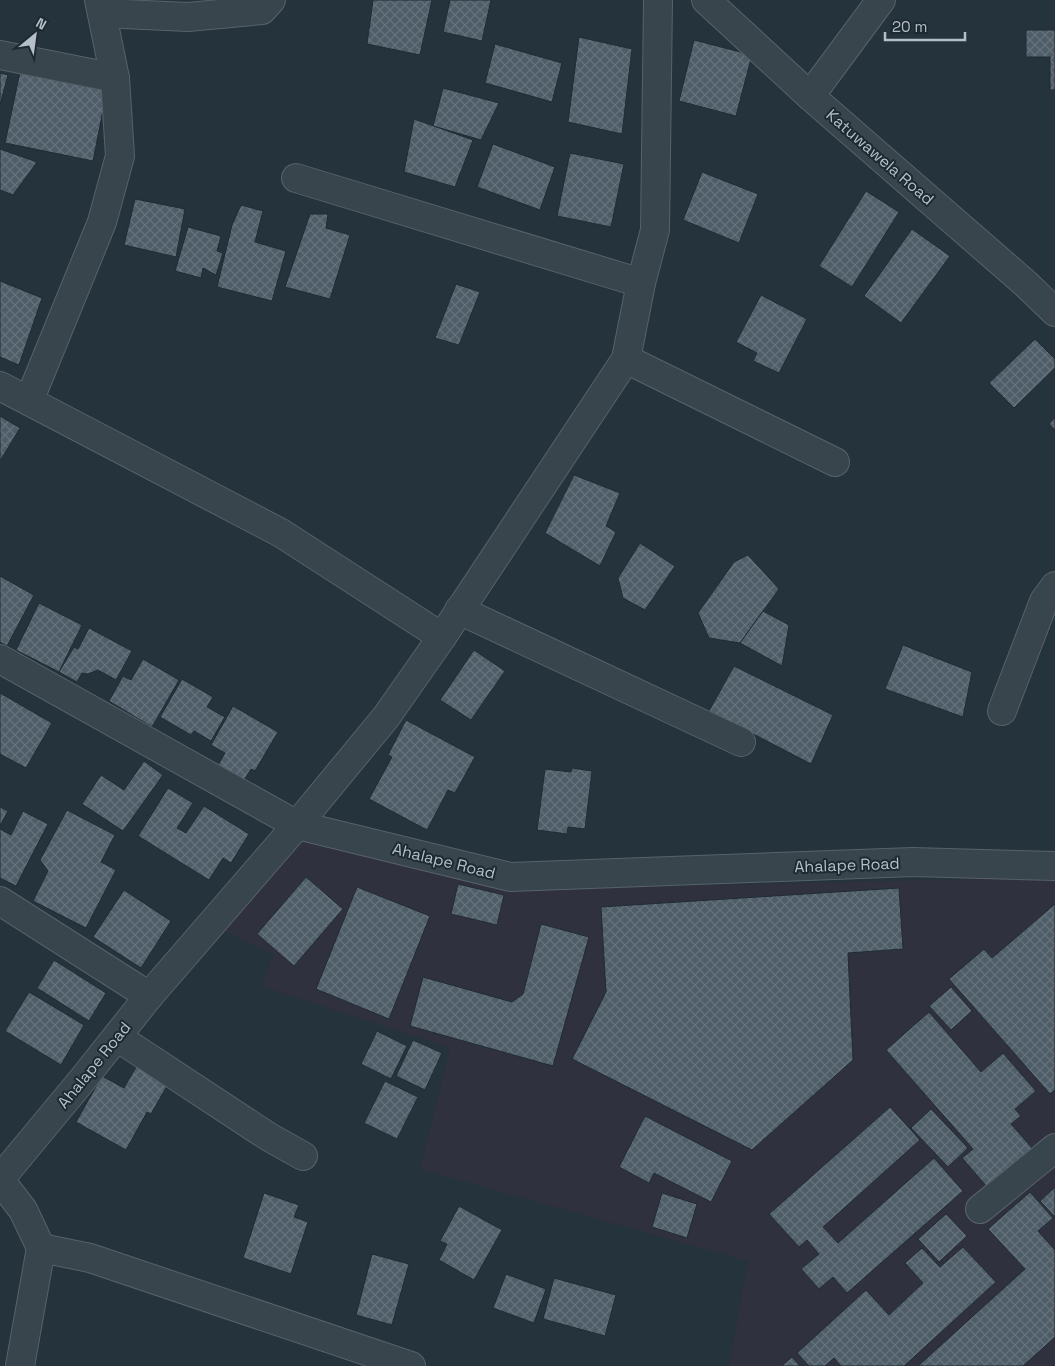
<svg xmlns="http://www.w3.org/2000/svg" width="1055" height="1366" viewBox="0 0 1055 1366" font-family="'Space Grotesk',sans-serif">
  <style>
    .medical { fill: #30313e }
    .building { fill: url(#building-cross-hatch); stroke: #202c34 }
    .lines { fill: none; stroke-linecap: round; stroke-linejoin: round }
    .minor-casing { stroke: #57626b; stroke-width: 30 }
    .minor { stroke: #39454d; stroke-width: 28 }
    .labels { text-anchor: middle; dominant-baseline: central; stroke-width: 4; stroke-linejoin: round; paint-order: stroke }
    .street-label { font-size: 16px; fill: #b5bfc8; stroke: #1e2a32 }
  </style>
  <defs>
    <pattern id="building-cross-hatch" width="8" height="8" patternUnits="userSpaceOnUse" patternTransform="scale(1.25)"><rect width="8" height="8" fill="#4e5d68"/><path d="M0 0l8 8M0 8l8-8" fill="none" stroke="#65727c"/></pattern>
  </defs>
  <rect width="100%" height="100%" fill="#25333d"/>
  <polygon class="medical" points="301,835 515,890 1055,877 1055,1366 729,1366 748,1261 420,1169 450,1048 261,986 274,955 221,929"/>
  <g class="building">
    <polygon points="373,0 432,0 420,55 367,44"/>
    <polygon points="450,0 491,0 482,41 443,32"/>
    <polygon points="1026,30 1055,30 1055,90 1050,90 1050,57 1026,57"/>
    <polygon points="579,37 632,49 622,134 568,122"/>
    <polygon points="694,40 752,55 736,116 679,101"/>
    <polygon points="495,44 562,63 552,102 485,83"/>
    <polygon points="20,72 107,90 93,161 5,143"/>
    <polygon points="0,73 8,75 0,105"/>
    <polygon points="443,88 499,103 481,140 433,126"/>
    <polygon points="414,119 473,140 455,187 404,172"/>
    <polygon points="493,144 555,167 540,210 477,187"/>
    <polygon points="0,149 37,162 13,195 0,190"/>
    <polygon points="570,153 624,164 611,227 557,216"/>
    <polygon points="702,172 758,194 739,243 683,220"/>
    <polygon points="866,191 899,212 852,287 819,266"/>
    <polygon points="135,199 185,209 176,257 124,245"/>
    <polygon points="241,205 263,211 255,242 286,251 272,301 217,287 232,225"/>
    <polygon points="310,214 328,214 326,228 350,235 330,299 285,287"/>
    <polygon points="188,227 221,236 217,251 223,253 216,275 203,268 201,278 175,271"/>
    <polygon points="912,229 950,256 901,323 864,296"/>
    <polygon points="0,281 42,298 19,365 0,357"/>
    <polygon points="456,284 480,292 459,345 435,338"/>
    <polygon points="761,295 807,319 779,373 753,361 757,353 736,342"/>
    <polygon points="1035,339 1055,359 1055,368 1014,408 989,383"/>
    <polygon points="0,416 20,428 0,461"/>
    <polygon points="1055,417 1055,430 1049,424"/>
    <polygon points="574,475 620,493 606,526 616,532 600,566 545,533"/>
    <polygon points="640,543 675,566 645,610 623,598 618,578"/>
    <polygon points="748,555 779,589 740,643 709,638 698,613 734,562"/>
    <polygon points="0,576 34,595 7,646 0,642"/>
    <polygon points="39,603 82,625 59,672 16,650"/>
    <polygon points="763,611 789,625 782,666 740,643"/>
    <polygon points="89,628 132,651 116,680 98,670 88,674 82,673 77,682 59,672 74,647 78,649"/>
    <polygon points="903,645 972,672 963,717 885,689"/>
    <polygon points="474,650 505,671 471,720 440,700"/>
    <polygon points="143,659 179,680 152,727 109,701 123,676 131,680"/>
    <polygon points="734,666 833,715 811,764 709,711"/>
    <polygon points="182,679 213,697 207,707 225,717 211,741 194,731 191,735 160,717"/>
    <polygon points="0,693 52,723 26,768 0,754"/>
    <polygon points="233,706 278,732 255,771 251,769 243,782 217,767 225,753 211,745"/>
    <polygon points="406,720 475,757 455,793 448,790 427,830 369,799 392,757 388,755"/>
    <polygon points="144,761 163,775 123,831 82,804 101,775 124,790"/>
    <polygon points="572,768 592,771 585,829 568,827 567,834 537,830 545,769 571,772"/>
    <polygon points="168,788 193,803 177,828 186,833 204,806 249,834 231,863 223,858 209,880 138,836"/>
    <polygon points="0,807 8,811 0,826"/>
    <polygon points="67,810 115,835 101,862 116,870 86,928 33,901 48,871 40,860"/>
    <polygon points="23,811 48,824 16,886 0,878 0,829 11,835"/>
    <polygon points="306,877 343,909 294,966 257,934"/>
    <polygon points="458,884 504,895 497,925 451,914"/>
    <polygon points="357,887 430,916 389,1019 316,989"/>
    <polygon points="899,888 903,949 848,953 853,1060 752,1150 572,1059 606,992 601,907"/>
    <polygon points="124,890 171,921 141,968 93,937"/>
    <polygon points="1055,904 1055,1090 1050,1094 949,979 984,949 992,958"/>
    <polygon points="541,924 589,937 553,1066 410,1026 423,977 512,1002 523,994"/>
    <polygon points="54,960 106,993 89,1021 37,988"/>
    <polygon points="951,987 972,1011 951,1030 929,1006"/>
    <polygon points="29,992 84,1025 61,1065 5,1031"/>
    <polygon points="929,1012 981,1072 1003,1053 1036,1091 1015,1109 1021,1116 1011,1124 1033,1149 988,1188 962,1158 973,1149 886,1050"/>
    <polygon points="377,1031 407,1046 391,1079 361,1064"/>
    <polygon points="413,1040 442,1053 425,1090 396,1076"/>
    <polygon points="139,1062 171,1079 151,1114 147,1112 126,1150 76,1122 102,1076 124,1088"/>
    <polygon points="385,1081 418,1097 397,1139 364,1123"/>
    <polygon points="890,1107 920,1140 823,1227 838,1243 934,1158 963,1191 847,1293 833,1277 819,1289 801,1269 819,1254 807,1240 799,1247 769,1214"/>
    <polygon points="931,1109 968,1148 948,1167 911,1128"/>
    <polygon points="645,1116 732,1161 711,1202 654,1173 649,1183 619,1167"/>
    <polygon points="1055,1187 1055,1217 1040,1201"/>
    <polygon points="1030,1192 1053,1218 1038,1231 1055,1250 1055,1337 1023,1366 918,1366 1025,1269 988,1229"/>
    <polygon points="264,1193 299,1205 294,1217 308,1222 291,1274 243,1258"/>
    <polygon points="662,1193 697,1204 687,1238 652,1227"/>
    <polygon points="459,1206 502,1230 474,1280 439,1260 447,1244 440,1241"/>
    <polygon points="946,1214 967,1236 939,1262 918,1239"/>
    <polygon points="963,1247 996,1282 904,1366 841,1366 834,1358 825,1366 809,1366 797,1353 866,1290 889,1315 923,1283 905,1263 922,1248 940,1267"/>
    <polygon points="372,1254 409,1264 392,1325 356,1315"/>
    <polygon points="506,1274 546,1289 534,1323 493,1308"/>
    <polygon points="554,1278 616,1295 605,1336 543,1319"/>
    <polygon points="792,1357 800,1366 782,1366"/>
  </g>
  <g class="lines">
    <g class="minor-casing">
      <g id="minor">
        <polyline points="706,0 810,96 1026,284 1055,312"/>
        <polyline points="102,13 188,17 262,10 271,0"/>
        <polyline points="0,55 115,78"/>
        <polyline points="810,96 881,0"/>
        <polyline points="296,178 641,283"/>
        <polyline points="626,359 835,462"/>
        <polyline points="0,386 281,533 442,637"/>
        <polyline points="29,401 102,222 120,156 115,78 99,0"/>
        <polyline points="459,610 741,742"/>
        <polyline points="0,659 297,825 510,877 913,862 1055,866"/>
        <polyline points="1002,711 1044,601 1055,586"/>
        <polyline points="0,901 149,996"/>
        <polyline points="117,1037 269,1137 303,1156"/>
        <polyline points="0,1179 83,1079 149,996 297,825 386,717 442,637 626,359 641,283 655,230 658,0"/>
        <polyline points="0,1180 23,1210 41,1248 20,1366"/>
        <polyline points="980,1209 1055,1148"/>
        <polyline points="41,1248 90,1258 411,1366"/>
      </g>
    </g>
    <use href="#minor" class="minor"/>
  </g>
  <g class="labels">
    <g class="street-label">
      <text transform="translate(880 157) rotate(41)">Katuwawela Road</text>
      <text transform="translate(444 861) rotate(14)">Ahalape Road</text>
      <text transform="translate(847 865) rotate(-2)">Ahalape Road</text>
      <text transform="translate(94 1065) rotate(-51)">Ahalape Road</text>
    </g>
  </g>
  <g transform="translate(35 35) rotate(29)" stroke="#1e2a32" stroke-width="4" paint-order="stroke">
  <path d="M0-4L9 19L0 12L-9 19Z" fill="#b5bfc8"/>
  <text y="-8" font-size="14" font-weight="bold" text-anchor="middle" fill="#b5bfc8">N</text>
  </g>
  <path d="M885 32v8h80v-8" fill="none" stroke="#b5bfc8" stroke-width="2.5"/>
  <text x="892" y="32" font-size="15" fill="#b5bfc8" stroke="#1e2a32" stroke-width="4" paint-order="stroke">20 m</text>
</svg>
